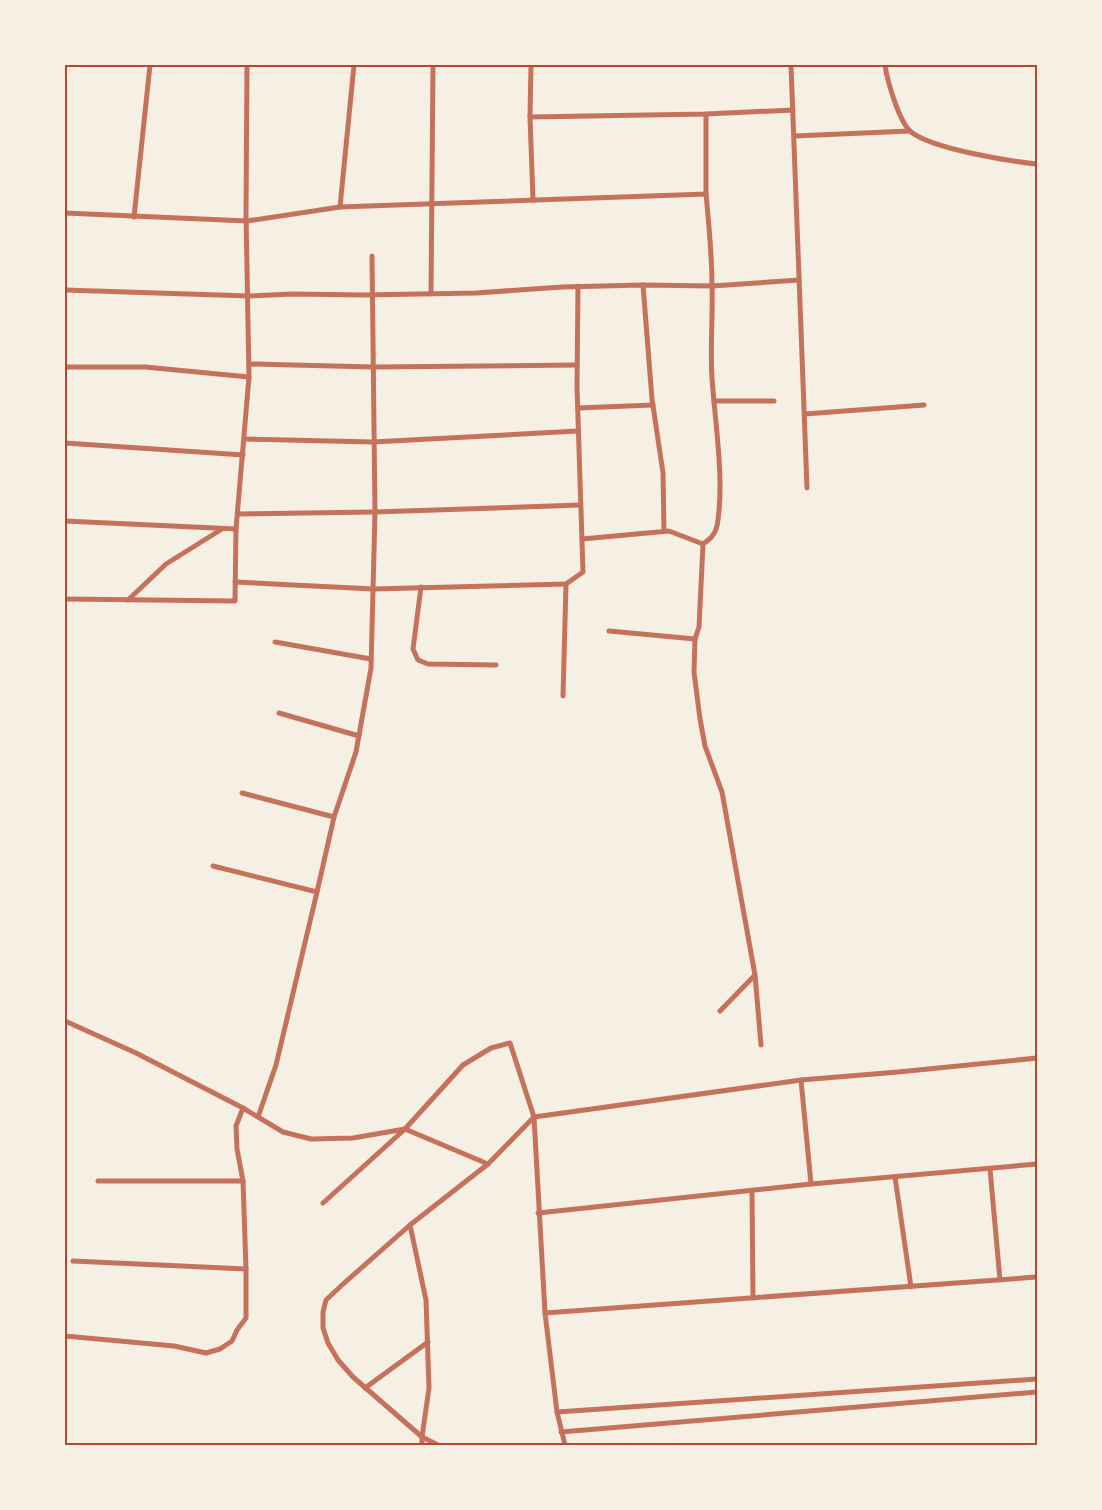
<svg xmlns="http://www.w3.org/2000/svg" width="1102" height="1510" viewBox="0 0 1102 1510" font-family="'Exo 2',sans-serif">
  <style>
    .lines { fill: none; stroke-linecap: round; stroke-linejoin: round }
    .minor { stroke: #c5725c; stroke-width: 5 }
    .neatline { fill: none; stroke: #b5482f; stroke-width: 2 }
  </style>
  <rect width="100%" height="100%" fill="#f6efe4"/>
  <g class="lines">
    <g class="minor">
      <polyline points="531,65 530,117 706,114 793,110"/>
      <polyline points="791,65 807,488"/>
      <path d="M 885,65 C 887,80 899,122 911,132 C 933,149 1008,161 1037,164"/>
      <polyline points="530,117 533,200"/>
      <polyline points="794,136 910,131"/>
      <polyline points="340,207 354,65"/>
      <polyline points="65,213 247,221 340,207 706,194 706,114"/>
      <polyline points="134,217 150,65"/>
      <polyline points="643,285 652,399 663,473 664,531"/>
      <polyline points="65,290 249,296 293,294 363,295 476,293 562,287 643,285 712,286 799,280"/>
      <polyline points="431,294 433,65"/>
      <polyline points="249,364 373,367 577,365"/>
      <polyline points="65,367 145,367 249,377"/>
      <polyline points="714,401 774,401"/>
      <polyline points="578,408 653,405"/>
      <polyline points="805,414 924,405"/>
      <polyline points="244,439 373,442 578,431"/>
      <polyline points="65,443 243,455"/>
      <polyline points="238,514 375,512 580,505"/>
      <polyline points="65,521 236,529"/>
      <polyline points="582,539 669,531 703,544"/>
      <polyline points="235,582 373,589 566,584"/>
      <polyline points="421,587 413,649 418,660 428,664 496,665"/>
      <polyline points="65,599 235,601 236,529 249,377 246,214 247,65"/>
      <polyline points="128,600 166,564 222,529"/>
      <path d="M 609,631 L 695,639 L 699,627 L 703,544 C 710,539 715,535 717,526 C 725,482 715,423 712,378 C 710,347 713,316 712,286 C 712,255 709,225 706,194"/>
      <polyline points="695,639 694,672 700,719 705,746 722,792 755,975 720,1011"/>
      <polyline points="275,642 371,659"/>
      <polyline points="563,696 566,584 583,572 577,387 578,286"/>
      <polyline points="279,713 359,736"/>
      <polyline points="242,793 334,817"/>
      <polyline points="213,866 317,892 334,817 356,752 371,668 375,512 372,256"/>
      <polyline points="755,975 761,1045"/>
      <polyline points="65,1021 136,1053 243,1108 283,1132 311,1139 353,1138 405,1129 488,1164"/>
      <polyline points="801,1080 811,1184"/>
      <polyline points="258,1117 276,1065 317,892"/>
      <polyline points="990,1169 1000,1280"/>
      <polyline points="895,1177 911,1287"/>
      <polyline points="98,1181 243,1181"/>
      <polyline points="752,1190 753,1298"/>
      <polyline points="323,1203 405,1129 463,1065 491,1048 510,1043 534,1117 488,1164 410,1225 342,1285 326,1300 323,1312 323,1328 328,1343 338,1360 353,1377 422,1437 438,1445"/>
      <polyline points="538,1213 811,1184 1037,1164"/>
      <polyline points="410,1225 426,1300 429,1388 422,1437 422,1445"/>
      <polyline points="73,1261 246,1269"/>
      <polyline points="545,1313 1037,1277"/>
      <polyline points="65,1336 174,1346 206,1353 220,1349 232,1341 237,1330 246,1318 246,1269 243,1181 237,1149 236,1126 243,1108"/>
      <polyline points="365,1388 428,1342"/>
      <polyline points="557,1412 1037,1379"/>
      <polyline points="561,1432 1037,1392"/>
      <polyline points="565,1445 557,1412 545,1313 534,1117 801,1080 898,1072 1037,1058"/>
    </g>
  </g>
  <rect width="1102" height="1510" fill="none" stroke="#f6efe4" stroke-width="132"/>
  <rect x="66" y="66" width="970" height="1378" class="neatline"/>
</svg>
